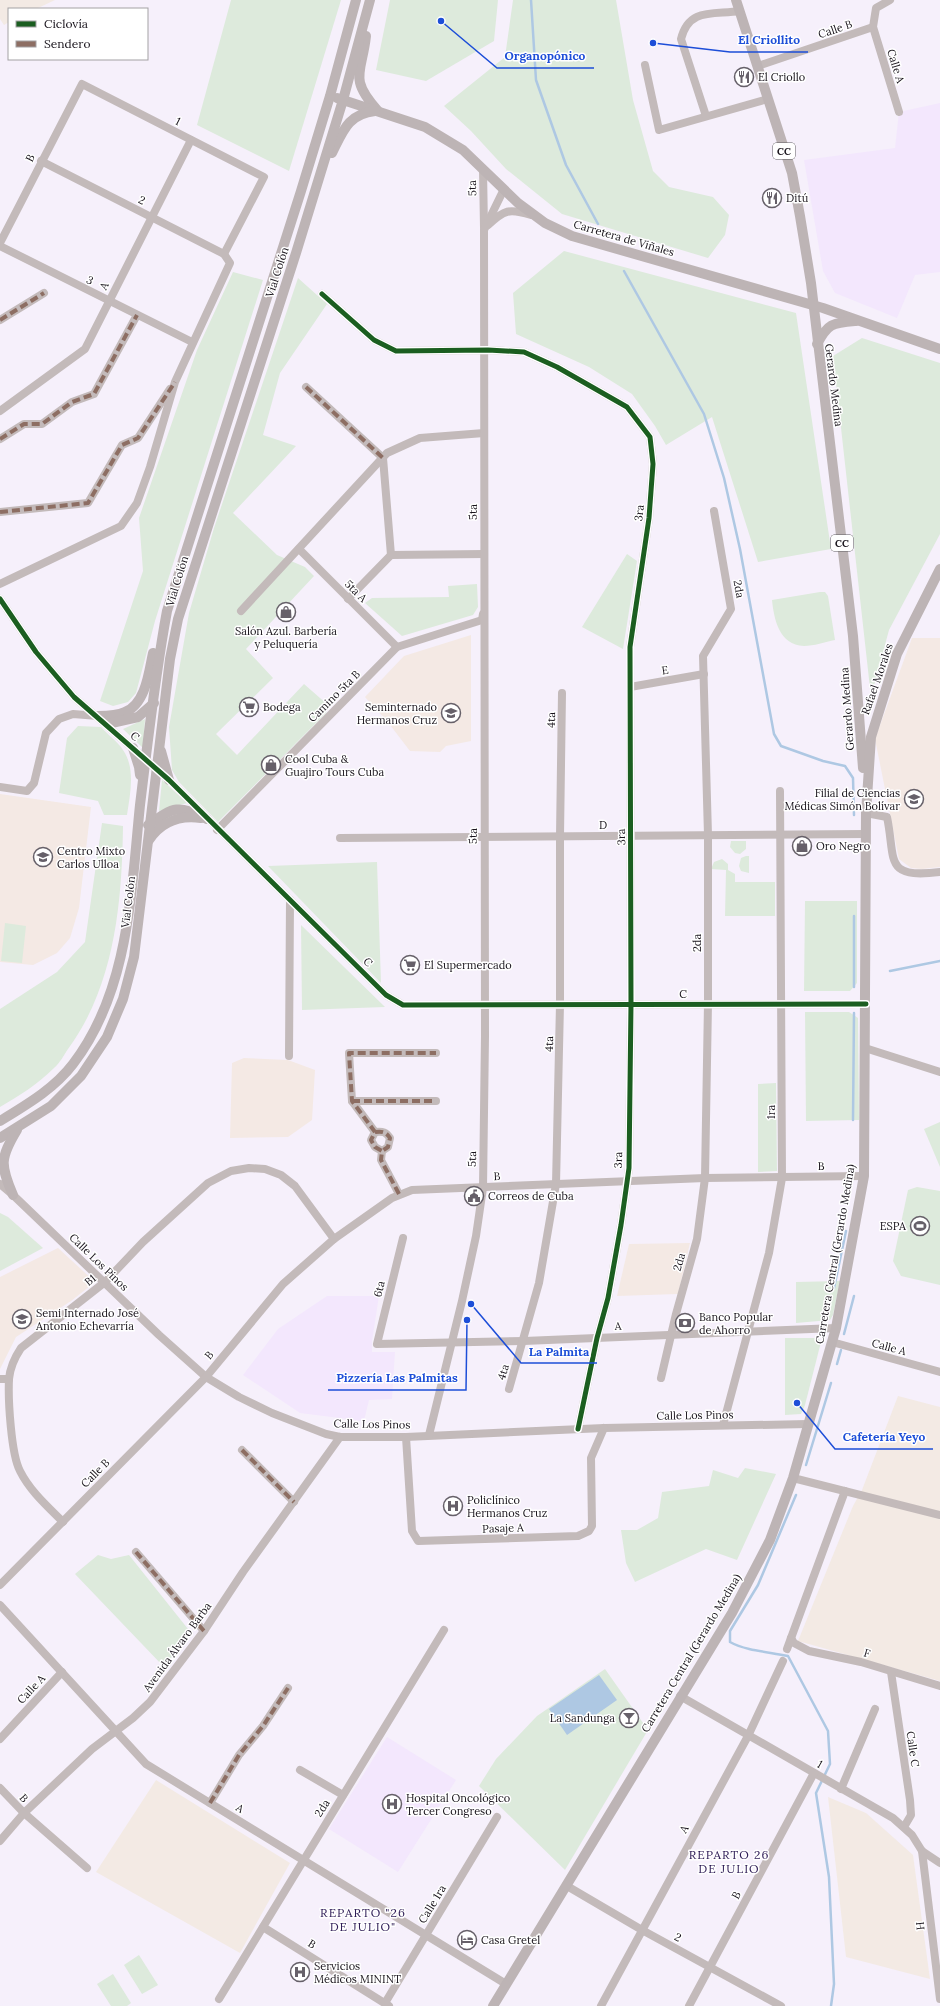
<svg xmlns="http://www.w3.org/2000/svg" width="940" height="2006" viewBox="0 0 940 2006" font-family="Lora,serif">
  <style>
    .built { fill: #f3e7fd }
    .industrial { fill: #f3eae4 }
    .education { fill: #f4e9e4 }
    .green { fill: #ddeadc }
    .water { fill: #aec8e3 }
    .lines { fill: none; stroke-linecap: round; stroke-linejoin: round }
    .stream { stroke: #aec8e3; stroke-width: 2.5 }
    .minor { stroke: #c3baba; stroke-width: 8 }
    .major { stroke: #bdb4b5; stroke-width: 10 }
    .quiet { stroke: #8d6e63; stroke-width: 4; stroke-dasharray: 8 4; stroke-linecap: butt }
    .cycleway-casing { stroke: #fff; stroke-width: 8 }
    .cycleway { stroke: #1b5e20; stroke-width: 5 }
    .labels { text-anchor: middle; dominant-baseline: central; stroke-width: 3; stroke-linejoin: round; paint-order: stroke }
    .shield { fill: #fff; stroke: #5d5a5f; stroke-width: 1 }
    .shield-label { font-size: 10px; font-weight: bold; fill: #18131b }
    .street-label { font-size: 11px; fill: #18131b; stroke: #fff }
    .poi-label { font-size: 11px; fill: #18131b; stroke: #fff; text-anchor: start }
    .neighbourhood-label { font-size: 12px; letter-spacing: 1px; fill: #2e1c56; stroke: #fff }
    .leader { fill: none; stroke: #1d4ed8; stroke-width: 1.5 }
    .callout-dot { fill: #1d4ed8; stroke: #fff; stroke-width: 1.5 }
    .callout-label { font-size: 12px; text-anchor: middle; font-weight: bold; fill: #1d4ed8; stroke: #fff; stroke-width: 3; stroke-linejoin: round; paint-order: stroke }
  </style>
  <rect width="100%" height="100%" fill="#f6f0fb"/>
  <g class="built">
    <polygon points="940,103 940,272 915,275 897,318 835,293 823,271 804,160 895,148 899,112"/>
    <polygon points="327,1296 379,1296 372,1341 372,1352 395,1352 392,1399 369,1400 364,1421 300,1413 243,1375 278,1329"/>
    <polygon points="387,1737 456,1780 398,1872 329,1829"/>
  </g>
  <g class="industrial">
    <polygon points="0,0 55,0 36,9 9,9 9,22 4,25 0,19"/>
    <polygon points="898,1396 940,1407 940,1681 798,1641 853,1506 862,1490"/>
    <polygon points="156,1780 290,1863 240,1953 96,1872"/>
    <polygon points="828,1797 866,1813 913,1855 930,1979 846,1957"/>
  </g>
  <g class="education">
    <polygon points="471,635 471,741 446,746 440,752 410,751 387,721 365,697 404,656"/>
    <polygon points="912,638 940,638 940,867 922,869 911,868 899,859 875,739"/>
    <polygon points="0,794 91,807 79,908 70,938 57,953 33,965 0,962"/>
    <polygon points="244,1058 288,1060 315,1070 312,1120 288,1137 230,1138 232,1063"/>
    <polygon points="690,1243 678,1294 617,1296 629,1244"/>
    <polygon points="58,1248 95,1282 71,1301 16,1337 0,1369 0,1277"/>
  </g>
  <g class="green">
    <polygon points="231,0 341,0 289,171 197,125"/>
    <polygon points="390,0 498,0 494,41 426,81 376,70"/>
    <polygon points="513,0 616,0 633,100 653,171 669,187 713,197 729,215 725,235 708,258 562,214 506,169 471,131 444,106 505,57"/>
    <polygon points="564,251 796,313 831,549 758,562 712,417 666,445 655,426 632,394 589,367 516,334 513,293"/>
    <polygon points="233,272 263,280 155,621 136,693 128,702 113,706 100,701 143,571 139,518 197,350"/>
    <polygon points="298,278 327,304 280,373 263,435 296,446 233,513 277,555 305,567 314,576 246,649 273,678 216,734 237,755 304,684 328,705 326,713 218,822 179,782 172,770 169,727 189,613 214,528"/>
    <polygon points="862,338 940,363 940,534 889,630 871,697 833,356"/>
    <polygon points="627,554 637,561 623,649 582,627"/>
    <polygon points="477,584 478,607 473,615 402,636 365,603 372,598 449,597 448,586"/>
    <path d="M 820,592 L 825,592 L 828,596 L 835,640 C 825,642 814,646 804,646 C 779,645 774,619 772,600 Z"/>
    <polygon points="145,719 143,748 123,729"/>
    <path d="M 78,726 L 101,727 C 108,735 118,742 123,750 C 136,769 130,794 127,815 L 104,815 L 98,801 L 59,793 L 67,738 Z"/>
    <polygon points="162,780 187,803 159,811"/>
    <path d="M 102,823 L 123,826 C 122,902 115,985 68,1049 C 64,1055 60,1063 54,1068 C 38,1084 19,1096 0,1107 L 0,1009 L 57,972 L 85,942 Z"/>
    <polygon points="731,841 746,841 746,849 740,854 735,853 730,847"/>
    <polygon points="746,856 749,856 749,873 741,871 739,866 741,858"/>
    <polygon points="722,859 728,864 728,870 735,874 735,882 775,882 775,916 725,916 726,870 711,869 714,862"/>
    <polygon points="377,862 381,983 268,866"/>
    <polygon points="805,901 857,901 857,983 850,991 804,991"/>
    <polygon points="5,923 26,926 22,963 1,961"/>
    <polygon points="301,925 385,1007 302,1010"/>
    <polygon points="805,1012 849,1012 858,1018 859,1120 806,1121"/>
    <polygon points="776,1083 777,1171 758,1172 758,1084"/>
    <polygon points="940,1122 940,1167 924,1129"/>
    <polygon points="917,1187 940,1191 940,1285 901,1276 893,1261 908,1190"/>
    <polygon points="0,1213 8,1217 43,1248 0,1271"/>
    <polygon points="840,1281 833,1315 830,1320 796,1323 796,1282"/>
    <polygon points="785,1338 818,1338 821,1342 805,1405 801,1414 785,1415"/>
    <polygon points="745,1468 776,1474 737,1560 706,1549 635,1582 626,1563 621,1530 637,1530 658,1518 662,1492 709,1486 713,1470 738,1478"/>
    <polygon points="98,1555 111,1559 129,1555 188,1629 188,1636 164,1667 75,1574"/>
    <polygon points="605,1669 648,1730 565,1870 479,1786 496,1759 537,1716"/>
    <polygon points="139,1955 158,1985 142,1994 124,1965"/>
    <polygon points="113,1974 131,2003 127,2006 111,2006 97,1984"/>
  </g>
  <polygon class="water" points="599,1675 617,1700 567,1735 549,1709"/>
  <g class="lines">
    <g class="stream">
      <polyline points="531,0 536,80 566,165 598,224"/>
      <polyline points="624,271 704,414 724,478 740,549 774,734 781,746 823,761 845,766 853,778 854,815"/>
      <polyline points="890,971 940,961"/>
      <polyline points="854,987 854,916"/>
      <polyline points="853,1120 854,1013"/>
      <polyline points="834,1288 846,1231"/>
      <polyline points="844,1334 854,1296"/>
      <polyline points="837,1364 841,1350"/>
      <polyline points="806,1465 831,1383"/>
      <path d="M 796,1495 L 758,1585 L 730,1631 L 730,1642 C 746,1651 770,1652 788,1656 L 828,1731 L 830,1764 L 816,1793 L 829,1877 L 834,1984 L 831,2006"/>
    </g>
    <g class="minor">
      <polyline points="890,0 876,8 873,27 899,112"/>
      <polyline points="645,65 659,130 768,99"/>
      <polyline points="758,66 873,27"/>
      <path d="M 706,116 L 681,39 C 689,7 714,15 740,11"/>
      <polyline points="483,169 484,228"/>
      <path d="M 488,225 C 504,210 509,208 531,215"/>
      <polyline points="0,243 82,84 264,177 224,254"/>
      <polyline points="0,246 192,342"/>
      <polyline points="322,294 374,340 396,351 488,350 524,352 557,367 627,407 650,437 653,464 649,518 630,647 631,1004 629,1168 621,1225 608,1298 597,1338 578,1429"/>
      <polyline points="0,320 44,293"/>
      <polyline points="306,387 383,458 391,555"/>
      <polyline points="0,411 85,349 191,140"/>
      <polyline points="0,439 24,424 42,424 72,402 94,394 137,315"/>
      <polyline points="0,512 88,503 122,445 138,438 170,389"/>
      <polyline points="299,549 397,647"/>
      <polyline points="0,584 121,526 137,503 150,467 175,382 230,263 224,254 41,161"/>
      <polyline points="0,599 36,652 74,697 169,780 386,995 403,1005 866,1004"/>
      <polyline points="348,599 391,555 484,554"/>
      <polyline points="241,611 387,453 420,438 484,433"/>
      <polyline points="630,687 704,674"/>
      <polyline points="0,787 27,791 34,783 46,733 59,719 73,714 98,716"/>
      <path d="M 866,813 L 887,817 C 896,860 883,879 940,872"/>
      <polyline points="217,830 397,647 482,620 483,614"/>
      <polyline points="340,838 866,834"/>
      <polyline points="865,1048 940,1072"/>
      <polyline points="289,1056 290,900"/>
      <polyline points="352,1101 436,1101"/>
      <path d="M 375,1132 C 383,1131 386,1132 390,1138 L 388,1147 L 382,1151"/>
      <polyline points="0,1184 13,1195 159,1335 206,1377 239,1397 272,1413 326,1434 340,1437 406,1437 604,1428 808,1424"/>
      <polyline points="399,1194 381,1160 382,1151 375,1147 371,1140 375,1132 352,1101 349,1053 436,1053"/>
      <polyline points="403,1238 377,1344 524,1341 836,1328"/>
      <polyline points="832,1342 940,1372"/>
      <polyline points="661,1378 676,1314 697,1239 705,1178 708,1003 708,835 703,656 731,609 714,511"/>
      <polyline points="0,1379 9,1379"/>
      <polyline points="509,1389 539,1283 556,1184 560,1004 560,836 562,693"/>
      <polyline points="723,1425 769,1253 782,1178 780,791"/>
      <polyline points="429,1435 462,1301 476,1236 483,1188 485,1036 484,230 504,189"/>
      <polyline points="406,1437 412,1531 418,1541 578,1536 589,1531 592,1526 591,1458 604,1428"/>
      <polyline points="242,1450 294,1502"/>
      <polyline points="793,1478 940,1515"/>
      <path d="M 63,1522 C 47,1506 30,1491 20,1471 C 11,1454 8,1399 9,1379 C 10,1368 15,1357 21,1348 L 105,1282 L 143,1242 L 208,1183 L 231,1171 L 249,1168 L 265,1169 L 281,1175 L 295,1186 L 334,1239"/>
      <polyline points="136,1552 204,1631"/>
      <polyline points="0,1585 206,1377 283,1284 334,1239 392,1198 412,1190 705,1178 864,1176"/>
      <polyline points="0,1605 146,1764 506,1984"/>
      <polyline points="791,1638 794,1643 809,1651 861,1662 940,1686"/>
      <polyline points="787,1649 845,1491"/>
      <polyline points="891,1672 910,1800 911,1815 904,1827"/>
      <polyline points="680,1696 893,1818 912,1835 922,1851 940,1863"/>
      <polyline points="0,1739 62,1672"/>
      <polyline points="300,1770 343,1795"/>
      <polyline points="0,1788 24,1813 87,1868"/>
      <polyline points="841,1789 875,1709"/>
      <polyline points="210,1803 239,1755 263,1726 288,1688"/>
      <polyline points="0,1841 24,1813 92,1749 133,1718 150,1702 204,1631 243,1572 340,1437"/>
      <polyline points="922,1851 940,1999"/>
      <polyline points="567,1886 642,1930 781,2006"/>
      <polyline points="263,1927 389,2006"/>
      <polyline points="219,1999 444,1630"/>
      <polyline points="385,2003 497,1817"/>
      <polyline points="601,2006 748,1736 783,1661"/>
      <polyline points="689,2006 814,1773"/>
    </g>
    <g class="major">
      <polyline points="736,0 792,173 800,216 811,283 853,636 863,768"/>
      <path d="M 366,36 C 362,73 348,78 378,111"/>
      <polyline points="337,98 425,127 463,150 518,203 545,223 572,236 823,308 940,349"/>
      <path d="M 332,153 C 343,131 348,114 375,111"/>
      <path d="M 817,344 C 828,323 832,323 856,321"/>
      <path d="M 98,716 C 107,716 117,716 125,712 C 146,704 149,671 153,653"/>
      <polyline points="107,724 138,717 154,703"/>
      <polyline points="133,748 139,767 140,775"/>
      <polyline points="161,751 169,780"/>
      <path d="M 148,825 C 174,807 177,804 207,819"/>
      <path d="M 149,840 C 161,822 180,815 201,818"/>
      <path d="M 0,1121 C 26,1105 54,1089 73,1064 C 129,991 131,893 140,805 C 148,740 155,675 167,611 L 301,191 L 330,96 L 356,0"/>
      <polyline points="0,1138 51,1106 81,1076 107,1037 123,999 134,957 170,659 178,619 296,253 343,100 370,0"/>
      <path d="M 13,1195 C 0,1165 0,1158 17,1130"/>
      <polyline points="493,2006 732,1613 770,1540 793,1478 836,1328 864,1176 866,813 871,737 897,654 940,569"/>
    </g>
    <g class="quiet">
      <polyline points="0,320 44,293"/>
      <polyline points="306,387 383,458"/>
      <polyline points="0,439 24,424 42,424 72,402 94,394 137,315"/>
      <polyline points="0,512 88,503 122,445 138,438 175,382"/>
      <polyline points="352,1101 436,1101"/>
      <path d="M 375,1132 C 383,1131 386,1132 390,1138 L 388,1147 L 382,1151"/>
      <polyline points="399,1194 381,1160 382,1151 375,1147 371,1140 375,1132 352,1101 349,1053 436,1053"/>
      <polyline points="242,1450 294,1502"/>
      <polyline points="136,1552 204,1631"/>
      <polyline points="210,1803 239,1755 263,1726 288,1688"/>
    </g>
    <g class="cycleway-casing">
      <g id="cycleway">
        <polyline points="322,294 374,340 396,351 488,350 524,352 557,367 627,407 650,437 653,464 649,518 630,647 631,1004 629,1168 621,1225 608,1298 597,1338 578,1429"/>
        <polyline points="0,599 36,652 74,697 169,780 386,995 403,1005 866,1004"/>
      </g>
    </g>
    <use href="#cycleway" class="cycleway"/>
  </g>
  <defs>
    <g id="restaurant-ring" transform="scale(1)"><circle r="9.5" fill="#fff" stroke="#666069" stroke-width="1.5"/><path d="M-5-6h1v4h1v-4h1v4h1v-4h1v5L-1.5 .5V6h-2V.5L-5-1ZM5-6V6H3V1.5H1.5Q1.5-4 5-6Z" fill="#666069"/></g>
    <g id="shop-ring" transform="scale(1)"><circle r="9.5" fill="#fff" stroke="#666069" stroke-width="1.5"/><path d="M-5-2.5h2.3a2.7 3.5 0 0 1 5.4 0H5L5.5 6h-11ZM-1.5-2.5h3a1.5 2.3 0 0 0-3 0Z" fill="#666069"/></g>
    <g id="supermarket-ring" transform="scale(1)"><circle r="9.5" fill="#fff" stroke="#666069" stroke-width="1.5"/><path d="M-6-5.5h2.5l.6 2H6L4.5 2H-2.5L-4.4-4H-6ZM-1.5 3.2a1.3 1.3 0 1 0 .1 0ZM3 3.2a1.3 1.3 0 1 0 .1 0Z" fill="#666069"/></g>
    <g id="school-ring" transform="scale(1)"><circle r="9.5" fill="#fff" stroke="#666069" stroke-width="1.5"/><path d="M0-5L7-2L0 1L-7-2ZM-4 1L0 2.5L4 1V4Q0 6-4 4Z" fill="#666069"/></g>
    <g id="university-ring" transform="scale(1)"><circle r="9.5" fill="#fff" stroke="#666069" stroke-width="1.5"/><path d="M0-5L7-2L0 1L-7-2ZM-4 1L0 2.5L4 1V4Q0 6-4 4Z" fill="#666069"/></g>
    <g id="civic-ring" transform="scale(1)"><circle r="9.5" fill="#fff" stroke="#666069" stroke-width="1.5"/><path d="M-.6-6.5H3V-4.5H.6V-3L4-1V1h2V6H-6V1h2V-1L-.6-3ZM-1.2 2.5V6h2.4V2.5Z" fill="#666069"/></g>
    <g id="stadium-ring" transform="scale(1)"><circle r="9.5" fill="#fff" stroke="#666069" stroke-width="1.5"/><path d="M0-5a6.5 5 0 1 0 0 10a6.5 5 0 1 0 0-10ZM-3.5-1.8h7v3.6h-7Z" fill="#666069"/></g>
    <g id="bank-ring" transform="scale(1)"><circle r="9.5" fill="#fff" stroke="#666069" stroke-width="1.5"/><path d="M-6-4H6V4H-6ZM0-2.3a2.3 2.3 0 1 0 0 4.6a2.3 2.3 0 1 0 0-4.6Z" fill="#666069"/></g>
    <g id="hospital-ring" transform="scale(1)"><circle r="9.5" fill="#fff" stroke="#666069" stroke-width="1.5"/><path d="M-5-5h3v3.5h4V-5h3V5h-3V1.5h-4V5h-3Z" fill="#666069"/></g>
    <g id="bar-ring" transform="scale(1)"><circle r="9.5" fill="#fff" stroke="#666069" stroke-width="1.5"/><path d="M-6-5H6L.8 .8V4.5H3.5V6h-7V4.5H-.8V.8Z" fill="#666069"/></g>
    <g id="hotel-ring" transform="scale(1)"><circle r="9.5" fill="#fff" stroke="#666069" stroke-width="1.5"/><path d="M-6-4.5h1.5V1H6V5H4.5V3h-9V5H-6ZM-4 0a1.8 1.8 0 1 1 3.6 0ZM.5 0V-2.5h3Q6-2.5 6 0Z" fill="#666069"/></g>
  </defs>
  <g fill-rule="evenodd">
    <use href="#restaurant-ring" x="744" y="77"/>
    <use href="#restaurant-ring" x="772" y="198"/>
    <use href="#shop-ring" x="286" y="612"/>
    <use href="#supermarket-ring" x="249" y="707"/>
    <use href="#school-ring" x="451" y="713"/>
    <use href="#shop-ring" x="271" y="765"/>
    <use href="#university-ring" x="914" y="799"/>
    <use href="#shop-ring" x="802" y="846"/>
    <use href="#school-ring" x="43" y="857"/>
    <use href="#supermarket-ring" x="410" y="965"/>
    <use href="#civic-ring" x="474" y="1196"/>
    <use href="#stadium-ring" x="920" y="1226"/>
    <use href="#school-ring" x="22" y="1319"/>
    <use href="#bank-ring" x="685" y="1323"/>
    <use href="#hospital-ring" x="453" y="1506"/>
    <use href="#bar-ring" x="629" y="1718"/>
    <use href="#hospital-ring" x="392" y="1804"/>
    <use href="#hotel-ring" x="467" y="1940"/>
    <use href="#hospital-ring" x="300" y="1972"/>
  </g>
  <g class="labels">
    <g class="shield">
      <rect x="773" y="143" width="22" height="16" rx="3"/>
      <rect x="831" y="535" width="22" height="16" rx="3"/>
    </g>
    <g class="shield-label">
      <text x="784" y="151">CC</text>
      <text x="842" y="543">CC</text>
    </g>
    <g class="street-label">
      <text transform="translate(835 29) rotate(-19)">Calle B</text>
      <text transform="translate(896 66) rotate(73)">Calle A</text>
      <text transform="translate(178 121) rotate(27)">1</text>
      <text transform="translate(30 158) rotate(-63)">B</text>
      <text transform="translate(472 188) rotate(-91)">5ta</text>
      <text transform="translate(142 200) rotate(27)">2</text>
      <text transform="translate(624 238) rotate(16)">Carretera de Viñales</text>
      <text transform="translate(277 272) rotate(-72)">Vial Colón</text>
      <text transform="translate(90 280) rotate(27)">3</text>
      <text transform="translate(104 286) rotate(-64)">A</text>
      <text transform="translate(834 385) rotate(83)">Gerardo Medina</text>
      <text transform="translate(473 512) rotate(-90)">5ta</text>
      <text transform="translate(639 513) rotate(-84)">3ra</text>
      <text transform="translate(177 581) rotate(-73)">Vial Colón</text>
      <text transform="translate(739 589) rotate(80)">2da</text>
      <text transform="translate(356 591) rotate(45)">5ta A</text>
      <text transform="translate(665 670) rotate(-9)">E</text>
      <text transform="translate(877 679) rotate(-71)">Rafael Morales</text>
      <text transform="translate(334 696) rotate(-45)">Camino 5ta B</text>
      <text transform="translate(847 709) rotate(-94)">Gerardo Medina</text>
      <text transform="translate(551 720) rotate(-89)">4ta</text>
      <text transform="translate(135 736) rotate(42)">C</text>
      <text x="603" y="825">D</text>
      <text transform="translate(473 836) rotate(-90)">5ta</text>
      <text transform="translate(621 837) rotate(-91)">3ra</text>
      <text transform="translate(128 902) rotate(-83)">Vial Colón</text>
      <text transform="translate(697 943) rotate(-90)">2da</text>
      <text transform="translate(368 962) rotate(45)">C</text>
      <text x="683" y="994">C</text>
      <text transform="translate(549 1044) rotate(-89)">4ta</text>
      <text transform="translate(771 1112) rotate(-90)">1ra</text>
      <text transform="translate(472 1159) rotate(-89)">5ta</text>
      <text transform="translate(618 1160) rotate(-88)">3ra</text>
      <text transform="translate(821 1166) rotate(-1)">B</text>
      <text transform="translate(497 1176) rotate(-3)">B</text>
      <text transform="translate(835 1254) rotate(-80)">Carretera Central (Gerardo Medina)</text>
      <text transform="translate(99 1262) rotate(44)">Calle Los Pinos</text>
      <text transform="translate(679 1262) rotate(-74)">2da</text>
      <text transform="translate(90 1280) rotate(-40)">B1</text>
      <text transform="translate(379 1289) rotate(-76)">6ta</text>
      <text transform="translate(618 1326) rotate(-2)">A</text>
      <text transform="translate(889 1347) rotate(15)">Calle A</text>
      <text transform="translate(209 1355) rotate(-50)">B</text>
      <text transform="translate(503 1372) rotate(-73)">4ta</text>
      <text transform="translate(695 1415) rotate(-1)">Calle Los Pinos</text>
      <text transform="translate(372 1424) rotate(1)">Calle Los Pinos</text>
      <text transform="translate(95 1473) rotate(-45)">Calle B</text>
      <text transform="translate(503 1528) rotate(-2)">Pasaje A</text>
      <text transform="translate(177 1647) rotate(-54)">Avenida Álvaro Barba</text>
      <text transform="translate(691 1653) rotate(-59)">Carretera Central (Gerardo Medina)</text>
      <text transform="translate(867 1653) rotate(16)">F</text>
      <text transform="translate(31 1689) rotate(-47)">Calle A</text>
      <text transform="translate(913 1749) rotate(82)">Calle C</text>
      <text transform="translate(820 1764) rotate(30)">1</text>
      <text transform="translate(24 1798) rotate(47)">B</text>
      <text transform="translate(240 1808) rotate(31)">A</text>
      <text transform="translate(322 1808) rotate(-58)">2da</text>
      <text transform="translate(684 1829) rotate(-61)">A</text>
      <text transform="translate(736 1895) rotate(-62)">B</text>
      <text transform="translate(432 1904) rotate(-59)">Calle 1ra</text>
      <text transform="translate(920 1926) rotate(-96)">H</text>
      <text transform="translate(678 1937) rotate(28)">2</text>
      <text transform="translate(312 1944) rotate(32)">B</text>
    </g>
    <g class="poi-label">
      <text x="758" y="77">El Criollo</text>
      <text x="786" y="198">Ditú</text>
      <text x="286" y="631" text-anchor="middle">Salón Azul. Barbería<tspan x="286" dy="13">y Peluquería</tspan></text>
      <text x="263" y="707">Bodega</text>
      <text x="437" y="707" text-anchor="end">Seminternado<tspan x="437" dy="13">Hermanos Cruz</tspan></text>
      <text x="285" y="759">Cool Cuba &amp;<tspan x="285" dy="13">Guajiro Tours Cuba</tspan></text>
      <text x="900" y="793" text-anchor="end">Filial de Ciencias<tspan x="900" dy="13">Médicas Simón Bolívar</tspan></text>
      <text x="816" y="846">Oro Negro</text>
      <text x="57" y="851">Centro Mixto<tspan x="57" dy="13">Carlos Ulloa</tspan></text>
      <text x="424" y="965">El Supermercado</text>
      <text x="488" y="1196">Correos de Cuba</text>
      <text x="906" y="1226" text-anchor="end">ESPA</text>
      <text x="36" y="1313">Semi Internado José<tspan x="36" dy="13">Antonio Echevarría</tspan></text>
      <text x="699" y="1317">Banco Popular<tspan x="699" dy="13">de Ahorro</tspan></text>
      <text x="467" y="1500">Policlínico<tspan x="467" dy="13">Hermanos Cruz</tspan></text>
      <text x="615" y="1718" text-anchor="end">La Sandunga</text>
      <text x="406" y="1798">Hospital Oncológico<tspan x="406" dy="13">Tercer Congreso</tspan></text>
      <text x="481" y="1940">Casa Gretel</text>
      <text x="314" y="1966">Servicios<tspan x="314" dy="13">Médicos MININT</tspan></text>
    </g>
    <g class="neighbourhood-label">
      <text x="729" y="1854">REPARTO 26<tspan x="729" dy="14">DE JULIO</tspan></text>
      <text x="363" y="1912">REPARTO "26<tspan x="363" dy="14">DE JULIO"</tspan></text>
    </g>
  </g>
  <path class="leader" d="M653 43L730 52H808M441 21L497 68H594M471 1304L521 1363H597M467 1320L466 1390H328M797 1403L835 1449H933"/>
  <g class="callout-dot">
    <circle cx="653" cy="43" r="4"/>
    <circle cx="441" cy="21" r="4"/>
    <circle cx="471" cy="1304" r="4"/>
    <circle cx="467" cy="1320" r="4"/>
    <circle cx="797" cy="1403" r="4"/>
  </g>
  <g class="callout-label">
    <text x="769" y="44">El Criollito</text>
    <text x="545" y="60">Organopónico</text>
    <text x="559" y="1356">La Palmita</text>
    <text x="397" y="1382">Pizzería Las Palmitas</text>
    <text x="884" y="1441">Cafetería Yeyo</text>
  </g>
  <rect x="8" y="8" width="140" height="52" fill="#ffffff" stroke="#a3a1a4"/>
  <rect x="16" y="21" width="20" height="6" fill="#1b5e20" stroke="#a3a1a4"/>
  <text x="44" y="28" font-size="12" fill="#18131b">Ciclovía</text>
  <rect x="16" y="41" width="20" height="6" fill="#8d6e63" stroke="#a3a1a4"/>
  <text x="44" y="48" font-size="12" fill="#18131b">Sendero</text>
</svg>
